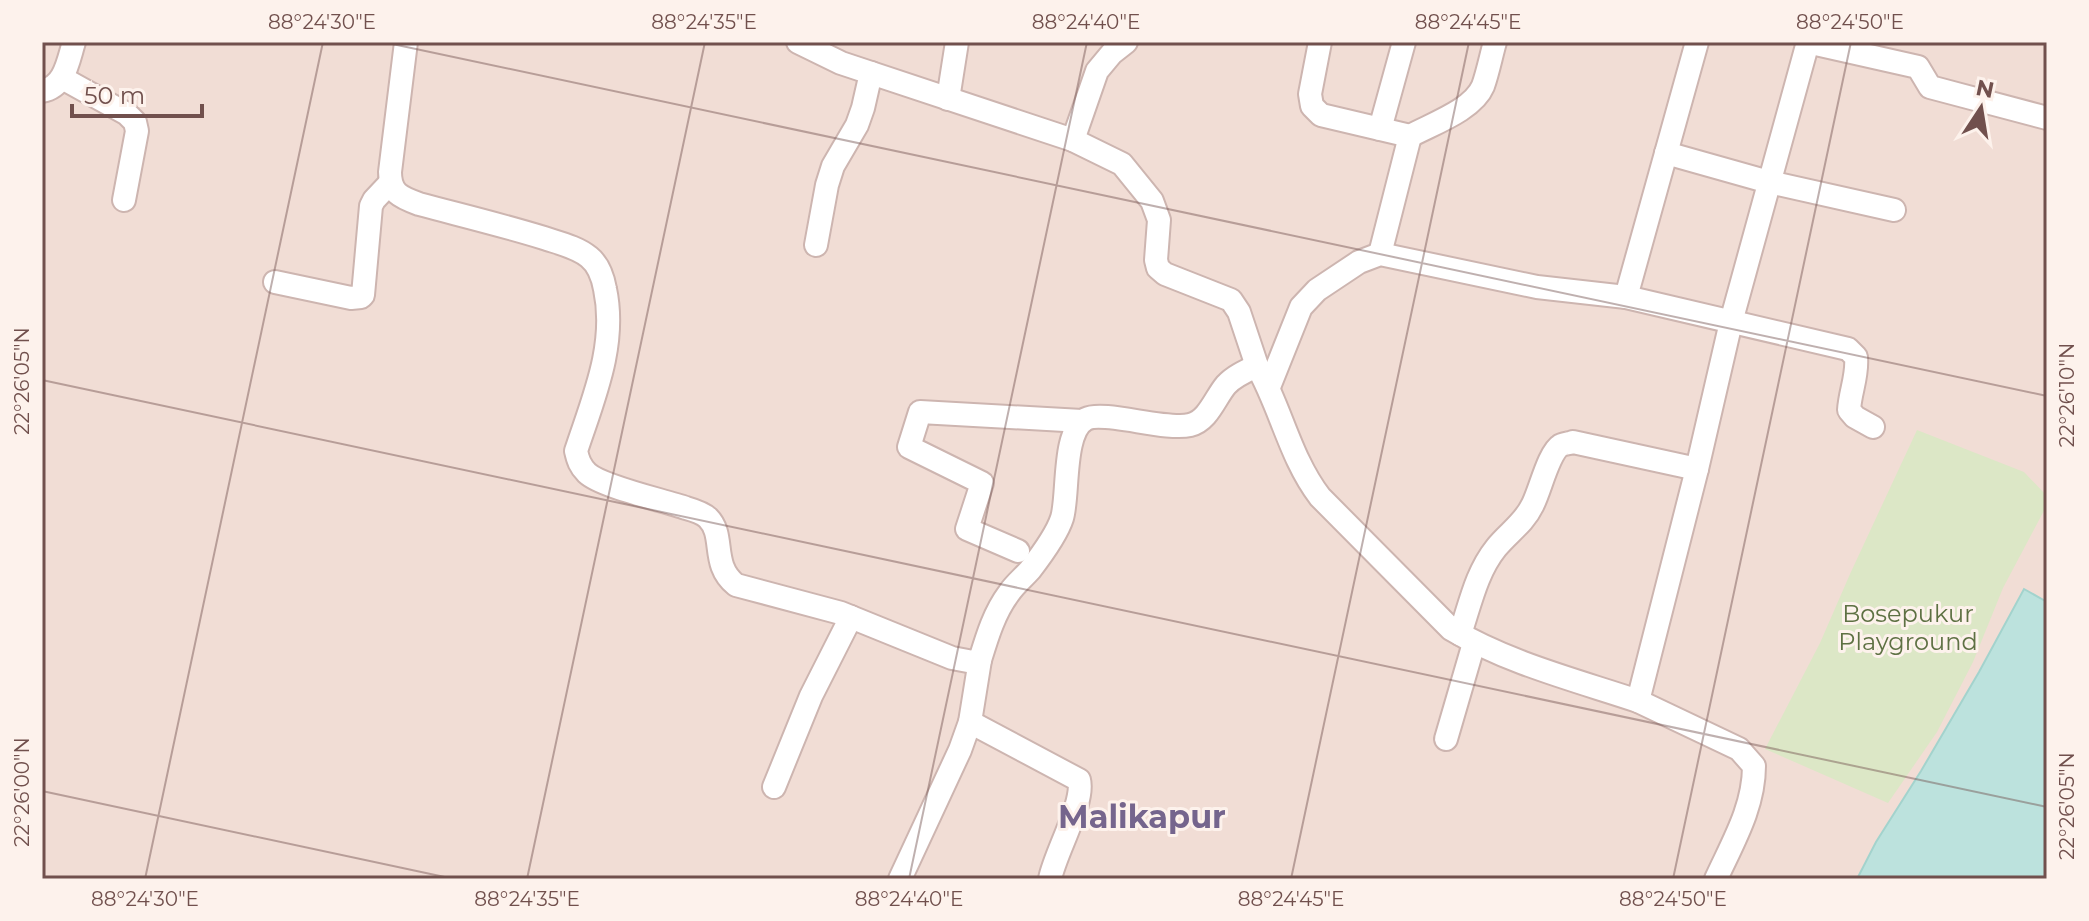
<svg xmlns="http://www.w3.org/2000/svg" width="2089" height="921" viewBox="0 0 2089 921" font-family="Montserrat,sans-serif">
  <style>
    .residential { fill: #f1ddd5 }
    .green { fill: #dce7c6 }
    .water { fill: #bce2dd; stroke: #a3d3cd; stroke-width: 2 }
    .lines { fill: none; stroke-linecap: round; stroke-linejoin: round }
    .minor-casing { stroke: #cdb5b0; stroke-width: 26 }
    .minor { stroke: #fff; stroke-width: 22 }
    .ticks { fill: none; stroke: #71504d; stroke-width: 2; stroke-opacity: 0.45 }
    .labels { text-anchor: middle; dominant-baseline: central; stroke-width: 6; stroke-linejoin: round; paint-order: stroke }
    .park-label { font-size: 24px; fill: #5e7143; stroke: #fdf2ec }
    .district-label { font-size: 32px; font-weight: bold; fill: #75658d; stroke: #fdf2ec }
    .neatline { fill: none; stroke: #71504d; stroke-width: 3 }
    .ticks-label { font-size: 20px; text-anchor: middle; fill: #71504d }
  </style>
  <rect width="100%" height="100%" fill="#faede6"/>
  <rect class="residential" x="42" y="42" width="2005" height="837"/>
  <polygon class="green" points="1917,430 2024,472 2047,496 2047,505 2003,588 1973,662 1937,732 1888,803 1765,749 1820,643 1850,574"/>
  <polygon class="water" points="2024,589 2047,602 2047,879 1857,879 1876,842 1921,771 1979,672"/>
  <g class="lines">
    <g class="minor-casing">
      <g id="minor">
        <path d="M 406,42 L 390,172 C 390,193 400,197 419,204 C 460,215 502,225 544,238 C 559,243 577,247 589,257 C 599,265 603,278 605,289 C 617,345 593,399 576,451 C 578,460 580,466 587,473 C 602,487 663,500 686,508 C 693,510 703,513 708,518 C 726,536 710,564 736,585 L 841,613 L 952,658 L 973,662 L 980,660 C 987,637 994,613 1009,593 C 1015,584 1023,578 1030,570 C 1040,557 1057,534 1062,518 C 1069,496 1062,431 1086,419 C 1104,410 1165,431 1190,425 C 1208,421 1215,398 1226,385 C 1234,376 1246,371 1257,366 C 1281,408 1290,458 1320,497 L 1451,629 C 1508,663 1575,680 1638,701"/>
        <polyline points="798,42 841,63 1073,140 1122,164 1152,201 1159,220 1156,260 1158,268 1165,274 1231,300 1239,312 1257,366"/>
        <path d="M 1320,42 L 1310,94 L 1312,106 L 1321,115 L 1410,136 C 1432,124 1473,110 1483,86 C 1488,72 1491,56 1495,42"/>
        <polyline points="1807,42 1918,67 1930,87 2047,118"/>
        <polyline points="62,78 127,114 135,122 137,131 124,200"/>
        <path d="M 42,91 C 65,87 68,61 74,42"/>
        <polyline points="948,99 957,42"/>
        <polyline points="1380,129 1404,42"/>
        <polyline points="1073,140 1097,71 1112,53 1126,42"/>
        <polyline points="1666,153 1769,182 1894,210"/>
        <polyline points="816,245 827,185 833,166 857,125 863,108 871,73"/>
        <polyline points="1380,254 1410,136"/>
        <polyline points="275,282 351,298 361,297 363,295 371,206 374,200 390,183"/>
        <polyline points="1626,297 1697,42"/>
        <path d="M 1269,387 L 1301,307 L 1317,290 L 1359,262 L 1380,254 L 1537,287 L 1626,297 L 1848,349 L 1856,357 C 1858,375 1850,392 1849,410 L 1855,417 L 1873,427"/>
        <polyline points="1018,551 967,529 982,483 909,447 920,412 1082,421"/>
        <path d="M 1460,634 C 1470,605 1476,573 1496,548 C 1507,534 1524,523 1532,506 C 1540,492 1548,453 1561,445 C 1562,444 1572,443 1573,442 L 1697,469"/>
        <path d="M 970,722 L 1079,780 C 1085,802 1055,853 1050,879"/>
        <polyline points="1446,739 1474,643"/>
        <polyline points="774,787 811,696 851,617"/>
        <polyline points="900,879 960,750 970,722 980,660"/>
        <path d="M 1716,879 C 1733,842 1754,807 1754,766 L 1739,749 L 1638,701 L 1697,469 L 1731,322 L 1808,42"/>
      </g>
    </g>
    <use href="#minor" class="minor"/>
  </g>
  <path class="ticks" d="M 383,42 L 2047,396M 42,380 L 2047,807M 42,791 L 454,879M 145,879 L 323,42M 527,879 L 705,42M 909,879 L 1087,42M 1291,879 L 1469,42M 1673,879 L 1851,42"/>
  <g class="labels">
    <g class="park-label">
      <text x="1908" y="613">Bosepukur<tspan x="1908" dy="28">Playground</tspan></text>
    </g>
    <g class="district-label">
      <text x="1142" y="816">Malikapur</text>
    </g>
  </g>
  <rect width="2089" height="921" fill="none" stroke="#fdf2ec" stroke-width="88"/>
  <g transform="translate(1981 108) rotate(12)" stroke="#fdf2ec" stroke-width="6" paint-order="stroke">
  <path d="M0-6L14 30L0 20L-14 30Z" fill="#71504d"/>
  <text y="-12" font-size="22" font-weight="bold" text-anchor="middle" fill="#71504d">N</text>
  </g>
  <path d="M72 104v12h130v-12" fill="none" stroke="#71504d" stroke-width="4"/>
  <text x="84" y="104" font-size="24" fill="#71504d" stroke="#fdf2ec" stroke-width="6" paint-order="stroke">50 m</text>
  <rect x="44" y="44" width="2001" height="833" class="neatline"/>
  <g class="ticks-label">
    <text x="322" y="29">88°24'30"E</text>
    <text x="704" y="29">88°24'35"E</text>
    <text x="1086" y="29">88°24'40"E</text>
    <text x="1468" y="29">88°24'45"E</text>
    <text x="1850" y="29">88°24'50"E</text>
    <text transform="translate(22 381) rotate(-90)" y="7">22°26'05"N</text>
    <text transform="translate(2067 395) rotate(-90)" y="7">22°26'10"N</text>
    <text transform="translate(22 792) rotate(-90)" y="7">22°26'00"N</text>
    <text transform="translate(2067 806) rotate(-90)" y="7">22°26'05"N</text>
    <text x="145" y="906">88°24'30"E</text>
    <text x="527" y="906">88°24'35"E</text>
    <text x="909" y="906">88°24'40"E</text>
    <text x="1291" y="906">88°24'45"E</text>
    <text x="1673" y="906">88°24'50"E</text>
  </g>
</svg>
